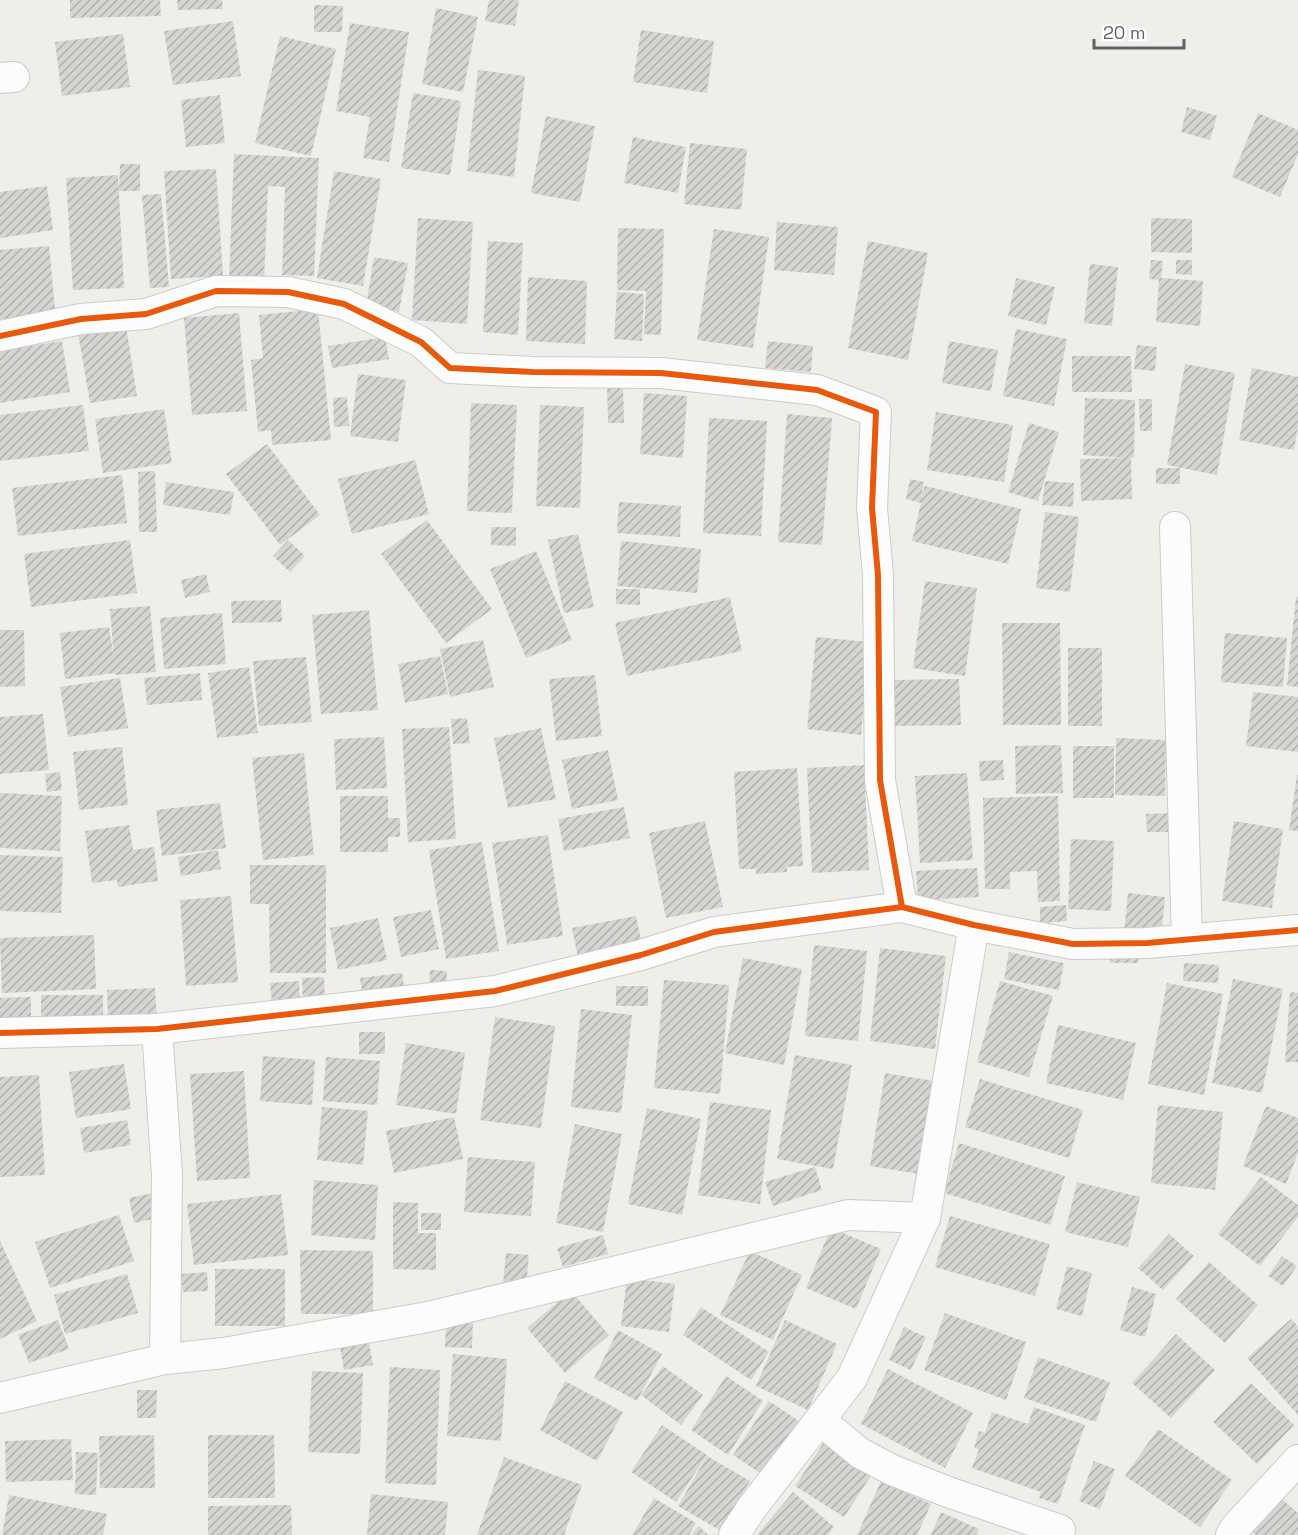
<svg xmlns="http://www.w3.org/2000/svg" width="1298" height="1535" viewBox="0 0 1298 1535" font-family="'Space Grotesk',sans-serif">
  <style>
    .building { fill: url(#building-hatch) }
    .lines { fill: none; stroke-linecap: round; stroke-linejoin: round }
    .minor-casing { stroke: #cbcbca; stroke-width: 32 }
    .minor { stroke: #fdfcfc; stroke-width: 30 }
    .cycleway-casing { stroke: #fff; stroke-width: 10 }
    .cycleway { stroke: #e8590c; stroke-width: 6 }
  </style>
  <defs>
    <pattern id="building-hatch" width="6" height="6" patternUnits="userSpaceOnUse" patternTransform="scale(1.5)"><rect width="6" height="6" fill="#d5d5d2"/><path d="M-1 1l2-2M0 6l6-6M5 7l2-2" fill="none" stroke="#b0b0ae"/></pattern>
  </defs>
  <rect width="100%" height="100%" fill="#efeee9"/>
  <g class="building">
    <polygon points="70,0 160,0 161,16 70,18"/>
    <polygon points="177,0 222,0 223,9 178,10"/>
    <polygon points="489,0 519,0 515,26 485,21"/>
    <polygon points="314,5 343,6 342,32 314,32"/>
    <polygon points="436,8 478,17 463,92 422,84"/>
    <polygon points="233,21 241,76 173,85 164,31"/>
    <polygon points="350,23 409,32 389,162 363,158 370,117 336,111"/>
    <polygon points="641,30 714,41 707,93 633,82"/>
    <polygon points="123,34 130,87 62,96 55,42"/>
    <polygon points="280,36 336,49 311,156 255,143"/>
    <polygon points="478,70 525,76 514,177 467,171"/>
    <polygon points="413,93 461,101 450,175 401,168"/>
    <polygon points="220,95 225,143 186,147 181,100"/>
    <polygon points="1187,107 1217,116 1210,140 1181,132"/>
    <polygon points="1258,113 1298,130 1298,154 1280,197 1232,177"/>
    <polygon points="546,116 595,126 580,202 531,193"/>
    <polygon points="633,137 686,147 678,193 624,183"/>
    <polygon points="690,143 747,149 741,210 684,204"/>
    <polygon points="234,154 319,158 314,276 282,275 285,187 268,186 264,283 229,281"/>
    <polygon points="120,164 140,164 140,191 119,191"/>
    <polygon points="216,169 223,276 171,279 164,171"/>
    <polygon points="334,171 381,179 363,286 317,278"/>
    <polygon points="118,175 124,288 73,290 66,178"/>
    <polygon points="47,186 53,230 0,238 0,192"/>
    <polygon points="161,194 169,287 150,288 142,195"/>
    <polygon points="418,218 473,222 467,324 412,320"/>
    <polygon points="1151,218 1192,219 1192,253 1151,252"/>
    <polygon points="777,222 838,227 834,275 774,270"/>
    <polygon points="618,228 664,229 661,335 644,334 646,291 617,290"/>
    <polygon points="714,229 769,237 753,348 697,340"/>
    <polygon points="488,241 523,243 518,335 483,332"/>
    <polygon points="868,241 928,253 908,360 848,348"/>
    <polygon points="49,246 56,319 0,324 0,250"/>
    <polygon points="374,257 408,263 399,312 366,306"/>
    <polygon points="1151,260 1163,261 1161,278 1203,281 1200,326 1156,322 1159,280 1149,279"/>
    <polygon points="1176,260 1192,260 1192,275 1176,274"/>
    <polygon points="1090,264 1118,267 1112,326 1084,323"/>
    <polygon points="528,277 587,281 585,344 526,341"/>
    <polygon points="1016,278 1055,287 1046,325 1008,316"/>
    <polygon points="617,292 644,294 642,341 614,339"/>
    <polygon points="318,309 331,440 272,445 271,430 258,432 251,360 263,358 259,315"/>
    <polygon points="239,313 247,411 192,415 184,318"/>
    <polygon points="126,326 137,396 90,403 78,333"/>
    <polygon points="1016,329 1067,339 1054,406 1003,396"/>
    <polygon points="385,337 389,359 332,368 328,346"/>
    <polygon points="62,341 70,392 0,403 0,351"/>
    <polygon points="768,341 813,346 811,372 765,368"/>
    <polygon points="949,341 998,350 991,391 942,383"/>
    <polygon points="1137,345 1157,347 1155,371 1134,369"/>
    <polygon points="1072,356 1131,356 1132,392 1072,392"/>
    <polygon points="1185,364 1235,373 1217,475 1167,465"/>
    <polygon points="1252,368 1298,377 1298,426 1294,450 1239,440"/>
    <polygon points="358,374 406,380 398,442 350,436"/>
    <polygon points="607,386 623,386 624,423 608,423"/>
    <polygon points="644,393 687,396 683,458 640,454"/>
    <polygon points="347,397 349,426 334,427 333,398"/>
    <polygon points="1085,398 1135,400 1134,458 1131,457 1132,499 1081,501 1080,459 1127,458 1083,455"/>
    <polygon points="1139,399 1152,399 1152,431 1140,431"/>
    <polygon points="471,403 517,405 512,513 467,511"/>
    <polygon points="83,405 89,451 0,461 0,415"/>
    <polygon points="540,405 584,407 580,508 536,506"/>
    <polygon points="164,409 172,463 103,473 95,419"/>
    <polygon points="936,412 1013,425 1004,482 927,470"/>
    <polygon points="787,414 832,418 822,545 778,542"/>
    <polygon points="709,418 767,421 761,536 703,533"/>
    <polygon points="1029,423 1059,432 1038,501 1008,492"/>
    <polygon points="267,444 320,515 280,545 226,474"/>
    <polygon points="415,460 429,514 352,534 338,479"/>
    <rect x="1156" y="468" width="24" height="16"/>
    <polygon points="155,471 157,532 139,532 138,472"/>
    <polygon points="122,475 127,523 18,536 12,488"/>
    <polygon points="910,479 924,482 921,498 925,486 1021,509 1008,564 912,541 921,503 906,499"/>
    <polygon points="1045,481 1074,483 1073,507 1042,505"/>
    <polygon points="166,482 234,492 230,515 163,505"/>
    <polygon points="619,502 681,506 680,537 617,533"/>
    <polygon points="1045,512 1079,517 1070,592 1036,588"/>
    <polygon points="427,520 492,609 446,643 381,554"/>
    <polygon points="491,527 516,527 516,546 491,545"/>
    <polygon points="578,534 594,607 564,613 548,540"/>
    <polygon points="130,540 137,593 31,607 24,554"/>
    <polygon points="288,540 305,556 290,572 273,556"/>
    <polygon points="621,541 701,549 697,593 617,586"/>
    <polygon points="536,551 572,640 526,658 490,569"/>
    <polygon points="206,574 210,592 185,598 181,580"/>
    <polygon points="925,581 977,588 965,676 913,668"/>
    <polygon points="616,589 640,589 640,605 616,604"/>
    <polygon points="730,597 742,651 627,676 615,623"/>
    <polygon points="1296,597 1298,597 1298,687 1287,686"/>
    <polygon points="281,600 282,622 232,623 231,601"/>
    <polygon points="150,606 156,672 115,675 115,673 65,679 60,633 109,627 114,659 110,609"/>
    <polygon points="369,610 378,710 321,714 312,615"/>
    <polygon points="222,613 226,664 164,669 160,618"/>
    <polygon points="1002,623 1060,623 1061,725 1003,725"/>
    <polygon points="0,630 24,630 25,686 0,687"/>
    <polygon points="1225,633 1287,638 1283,687 1221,682"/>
    <polygon points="816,637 869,642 861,735 807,729"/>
    <polygon points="483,640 494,687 450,697 440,649"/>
    <rect x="1068" y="648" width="34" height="78"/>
    <polygon points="440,656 448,694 405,703 398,664"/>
    <polygon points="306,657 312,722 259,726 253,661"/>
    <polygon points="249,667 258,733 217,738 208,673"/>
    <polygon points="200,673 202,700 147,705 144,678"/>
    <polygon points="595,675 602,736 556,741 549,679"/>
    <polygon points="120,678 128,728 68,737 60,687"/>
    <polygon points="959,679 961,725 893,726 892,680"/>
    <polygon points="1253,692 1298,697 1298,752 1246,746"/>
    <polygon points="43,714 49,770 0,774 0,717"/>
    <polygon points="467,718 470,743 453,744 451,719"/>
    <polygon points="449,727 456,839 408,842 402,729"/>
    <polygon points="541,728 556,799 508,808 494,738"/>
    <polygon points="384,737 387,788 336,790 334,739"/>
    <polygon points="1116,738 1166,740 1165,796 1115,795"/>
    <polygon points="1061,745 1063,793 1016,794 1015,746"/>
    <rect x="1073" y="746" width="41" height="52"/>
    <polygon points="122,747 128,805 79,810 73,752"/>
    <polygon points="608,750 618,800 572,809 562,760"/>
    <polygon points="304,753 314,855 263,860 252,758"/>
    <polygon points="1003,760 1004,780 980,781 979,761"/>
    <polygon points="864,765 869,870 812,873 807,768"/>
    <polygon points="797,768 803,866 787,867 787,872 756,874 756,869 739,869 734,772"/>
    <polygon points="60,772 62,790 47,792 45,774"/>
    <polygon points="967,773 973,860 920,863 915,776"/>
    <polygon points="1297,775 1298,775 1298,831 1289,830"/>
    <polygon points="0,793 62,796 60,851 0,848"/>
    <polygon points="340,796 388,796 388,818 400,818 400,837 388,837 388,852 340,852"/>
    <polygon points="1058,796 1060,901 1038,902 1037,871 1010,872 1010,889 985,889 983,798"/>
    <polygon points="220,803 226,848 162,856 156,810"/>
    <polygon points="624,807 630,838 564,851 558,819"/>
    <polygon points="1174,813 1174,832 1147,832 1146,814"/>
    <polygon points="705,821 723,907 666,918 649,833"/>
    <polygon points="1234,821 1283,829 1272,908 1222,901"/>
    <polygon points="129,825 133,850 154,847 158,881 118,887 117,880 92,883 85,831"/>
    <polygon points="548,835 563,936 507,945 492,843"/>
    <polygon points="1071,839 1114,841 1111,911 1068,909"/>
    <polygon points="482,842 499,951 446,959 429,850"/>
    <polygon points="218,850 221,869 181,876 178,857"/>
    <polygon points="0,855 63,857 61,913 0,911"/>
    <polygon points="250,865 326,865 326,973 270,973 269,904 250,904"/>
    <polygon points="977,868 979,897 918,900 916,871"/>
    <polygon points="1128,893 1165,897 1161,938 1124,933"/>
    <polygon points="231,896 238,982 186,986 180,900"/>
    <polygon points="1066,905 1067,921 1040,923 1040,907"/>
    <polygon points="431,910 439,949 401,957 393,917"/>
    <polygon points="636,916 642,945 578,957 572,928"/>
    <polygon points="378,918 387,960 338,970 330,928"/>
    <polygon points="94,935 96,989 2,993 0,938"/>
    <polygon points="814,945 867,951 858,1041 805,1036"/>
    <polygon points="880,948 946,956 935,1049 870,1041"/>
    <polygon points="1110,951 1139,951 1138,963 1110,963"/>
    <polygon points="1009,952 1064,963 1059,990 1004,979"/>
    <polygon points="743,958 802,969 784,1065 725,1053"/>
    <polygon points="1184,963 1219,965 1218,983 1183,981"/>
    <polygon points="430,970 447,971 446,992 429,992"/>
    <polygon points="402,973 405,993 363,999 360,978"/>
    <polygon points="324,977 325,1004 303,1005 302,978"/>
    <polygon points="1233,979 1283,989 1262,1093 1212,1083"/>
    <polygon points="664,980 729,985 720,1094 654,1088"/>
    <polygon points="299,981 300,1000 272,1003 270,983"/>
    <polygon points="1000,981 1053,996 1029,1077 977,1062"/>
    <polygon points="1167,983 1223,994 1204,1095 1148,1084"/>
    <rect x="616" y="986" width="32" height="20"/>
    <polygon points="155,988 157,1019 108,1021 107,990"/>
    <polygon points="1290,992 1298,993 1298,1062 1285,1062"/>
    <polygon points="41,995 103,995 103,1020 41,1021"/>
    <polygon points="31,997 31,1020 0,1020 0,998"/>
    <polygon points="581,1009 632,1015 621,1113 571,1107"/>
    <polygon points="495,1017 555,1026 541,1128 480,1120"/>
    <polygon points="1058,1025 1136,1043 1123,1100 1046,1083"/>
    <rect x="359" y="1032" width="26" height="22"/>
    <polygon points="406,1043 465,1053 456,1114 396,1105"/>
    <polygon points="795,1055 852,1065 833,1169 777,1159"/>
    <polygon points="263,1056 315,1060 312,1105 260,1101"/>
    <polygon points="326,1057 380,1061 377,1105 323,1101"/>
    <polygon points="124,1064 131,1109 76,1118 69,1072"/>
    <polygon points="244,1071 250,1178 197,1181 190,1074"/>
    <polygon points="885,1073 934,1081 919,1174 870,1166"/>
    <polygon points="39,1075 45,1175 0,1177 0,1077"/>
    <polygon points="980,1079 1083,1110 1069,1158 965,1127"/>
    <polygon points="710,1102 771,1110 760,1204 698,1195"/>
    <polygon points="1158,1105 1223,1112 1215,1190 1151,1183"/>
    <polygon points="1266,1106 1298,1118 1298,1153 1286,1184 1243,1166"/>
    <polygon points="322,1107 368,1111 363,1165 317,1160"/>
    <polygon points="647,1108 701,1119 682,1215 628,1204"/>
    <polygon points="454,1117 463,1159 394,1173 386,1131"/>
    <polygon points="127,1120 131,1145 84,1153 80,1128"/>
    <polygon points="575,1124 622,1134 603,1232 556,1223"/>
    <polygon points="959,1143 1065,1176 1050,1225 944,1193"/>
    <polygon points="468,1157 535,1162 531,1216 464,1212"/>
    <polygon points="815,1167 822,1190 773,1206 765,1182"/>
    <polygon points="1261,1177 1298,1205 1298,1217 1260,1266 1218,1234"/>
    <polygon points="314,1180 378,1185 375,1240 311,1235"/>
    <polygon points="1077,1182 1140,1197 1128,1247 1065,1232"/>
    <polygon points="153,1193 158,1218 134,1223 129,1198"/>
    <polygon points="281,1194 288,1255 194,1265 187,1204"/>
    <polygon points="393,1202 418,1203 418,1233 436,1233 436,1270 393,1269"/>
    <rect x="421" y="1213" width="20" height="17"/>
    <polygon points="119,1215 134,1261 50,1288 35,1242"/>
    <polygon points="950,1216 1050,1244 1035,1296 935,1267"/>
    <polygon points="831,1228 881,1249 856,1309 806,1288"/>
    <polygon points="1169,1234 1194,1256 1163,1290 1138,1268"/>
    <polygon points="603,1235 608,1254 563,1267 557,1248"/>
    <polygon points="0,1241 37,1321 0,1339"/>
    <polygon points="300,1250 373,1251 373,1314 301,1314"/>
    <polygon points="750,1251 802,1275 773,1340 720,1315"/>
    <polygon points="506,1253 529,1255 526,1287 503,1284"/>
    <polygon points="1282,1256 1297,1266 1283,1286 1268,1276"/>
    <polygon points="1209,1262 1258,1305 1225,1343 1176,1299"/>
    <polygon points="1067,1266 1092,1273 1082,1316 1056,1309"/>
    <rect x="215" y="1269" width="70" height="57"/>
    <polygon points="207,1272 208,1291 183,1292 181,1274"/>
    <polygon points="127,1274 138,1313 65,1334 54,1295"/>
    <polygon points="627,1278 675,1284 669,1332 621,1326"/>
    <polygon points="1132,1287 1156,1294 1145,1337 1120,1330"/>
    <polygon points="571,1291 609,1335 565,1373 527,1328"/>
    <polygon points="701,1307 769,1352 751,1380 683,1335"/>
    <polygon points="945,1313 1026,1342 1006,1400 924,1370"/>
    <polygon points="1291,1319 1298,1326 1298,1415 1247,1358"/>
    <polygon points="58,1320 69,1349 29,1363 18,1335"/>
    <polygon points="785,1320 837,1344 808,1410 756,1386"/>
    <polygon points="446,1322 473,1323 472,1348 445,1347"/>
    <polygon points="904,1327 926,1337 911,1370 889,1360"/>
    <polygon points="618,1330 662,1354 637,1401 594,1378"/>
    <polygon points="1176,1334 1215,1370 1171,1418 1132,1383"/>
    <polygon points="369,1343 373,1365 344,1370 340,1347"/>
    <polygon points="453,1354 507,1359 501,1441 447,1436"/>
    <polygon points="1038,1357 1110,1382 1096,1422 1024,1398"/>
    <polygon points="663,1366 703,1395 681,1425 641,1395"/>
    <polygon points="390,1367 440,1370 436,1485 385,1483"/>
    <polygon points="888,1369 973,1413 945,1468 861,1424"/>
    <polygon points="312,1371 363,1373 360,1454 308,1452"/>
    <polygon points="726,1376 763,1401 728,1455 691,1430"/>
    <polygon points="565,1381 623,1412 597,1461 540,1430"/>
    <polygon points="1251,1383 1294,1425 1257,1464 1213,1422"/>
    <polygon points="137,1390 157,1390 156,1418 137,1418"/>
    <polygon points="769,1401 799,1421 763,1475 733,1455"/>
    <polygon points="1034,1407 1085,1425 1058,1504 1039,1498 1041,1492 972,1468 979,1449 974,1448 979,1431 985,1433 992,1412 1028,1424"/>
    <polygon points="662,1425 707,1455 676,1502 631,1472"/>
    <polygon points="1158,1429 1232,1480 1200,1527 1125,1476"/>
    <polygon points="154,1435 155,1488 100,1488 99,1436"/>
    <polygon points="208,1435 274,1435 275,1498 208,1498"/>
    <polygon points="71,1439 73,1480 6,1482 5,1441"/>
    <polygon points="826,1439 874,1471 844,1517 795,1486"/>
    <polygon points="76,1452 98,1453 96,1495 75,1494"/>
    <polygon points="707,1456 750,1481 721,1531 678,1506"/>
    <polygon points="504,1457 582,1485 564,1535 477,1535"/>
    <polygon points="1094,1461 1115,1469 1100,1509 1079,1501"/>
    <polygon points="881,1481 931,1504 917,1535 857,1535"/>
    <polygon points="793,1492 834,1527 828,1535 757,1535"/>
    <polygon points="371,1494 448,1502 445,1535 367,1535"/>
    <polygon points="1276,1494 1298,1513 1298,1535 1256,1535 1247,1527"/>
    <polygon points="9,1495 107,1514 103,1535 2,1535"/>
    <polygon points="654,1498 696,1523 689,1535 632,1535"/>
    <polygon points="291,1505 292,1535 208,1535 208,1506"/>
    <polygon points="941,1512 979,1529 976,1535 931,1535"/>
    <polygon points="699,1526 708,1535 691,1535"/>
  </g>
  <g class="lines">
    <g class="minor-casing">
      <g id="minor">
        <polyline points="0,78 14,77"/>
        <polyline points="0,336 81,319 146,314 216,291 288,292 344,304 421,342 450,368 533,372 661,373 817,390 876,412 872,508 878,575 880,780 902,907"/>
        <polyline points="1175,527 1187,940"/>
        <polyline points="157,1029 167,1175 165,1359"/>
        <polyline points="0,1033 157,1029 495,991 641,955 714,932 902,907 974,925 1073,944 1147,943 1298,930"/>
        <polyline points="0,1398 165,1359 224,1353 428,1317 848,1215 925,1218"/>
        <polyline points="821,1421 860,1453 892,1470 948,1492 1060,1530"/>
        <polyline points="734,1535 751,1509 852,1378 925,1218 974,925"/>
        <polyline points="1231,1535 1236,1527 1298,1460"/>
      </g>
    </g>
    <use href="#minor" class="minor"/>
    <g class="cycleway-casing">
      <g id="cycleway">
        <polyline points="0,336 81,319 146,314 216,291 288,292 344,304 421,342 450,368 533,372 661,373 817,390 876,412 872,508 878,575 880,780 902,907"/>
        <polyline points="0,1033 157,1029 495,991 641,955 714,932 902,907 974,925 1073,944 1147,943 1298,930"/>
      </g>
    </g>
    <use href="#cycleway" class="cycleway"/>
  </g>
  <path d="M1094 39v9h90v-9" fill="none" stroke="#5e6168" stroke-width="3"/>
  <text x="1103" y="39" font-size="18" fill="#5e6168" stroke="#ffffff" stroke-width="4.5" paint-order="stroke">20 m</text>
</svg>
